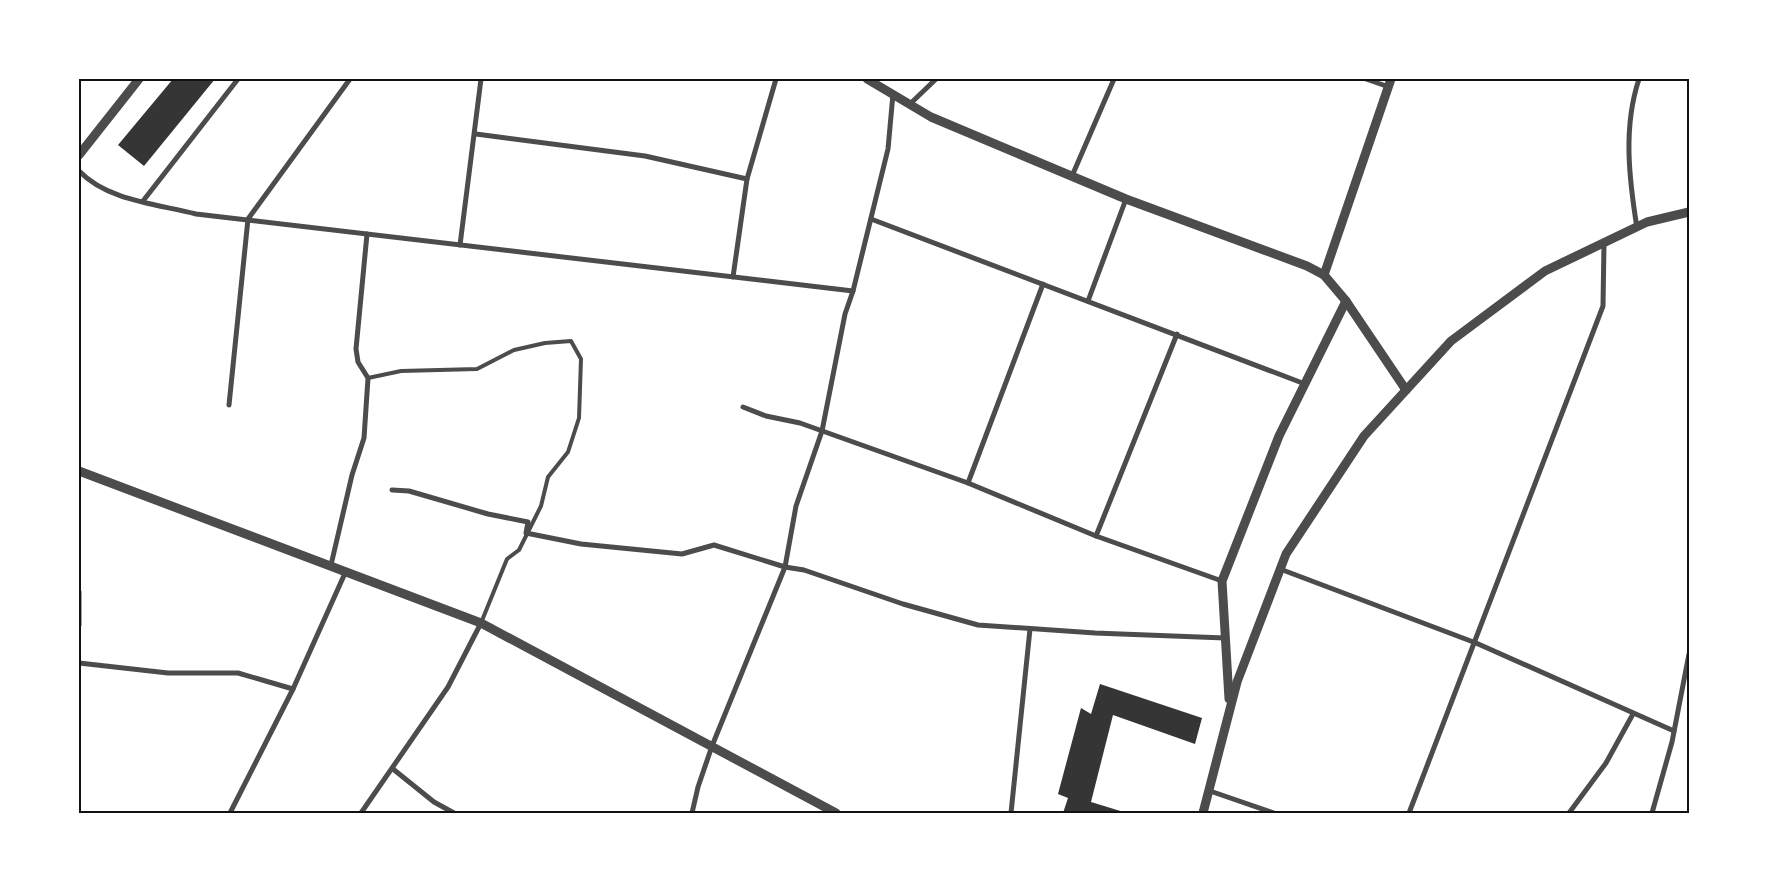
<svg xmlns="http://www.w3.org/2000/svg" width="1768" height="892" viewBox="0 0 1768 892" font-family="'DejaVu Sans',sans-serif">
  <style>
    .building { fill: #353535 }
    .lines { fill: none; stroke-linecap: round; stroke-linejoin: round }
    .service { stroke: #4c4c4c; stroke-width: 4 }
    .minor { stroke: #4c4c4c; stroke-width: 5 }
    .tertiary { stroke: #4c4c4c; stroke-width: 9 }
    .neatline { fill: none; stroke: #111; stroke-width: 2 }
  </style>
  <rect width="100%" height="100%" fill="#fff"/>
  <g class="building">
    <polygon points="173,79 215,79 144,166 118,145"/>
    <polygon points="1100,684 1202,718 1195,744 1113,715 1091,802 1127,813 1063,813 1068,798 1058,794 1081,708 1091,714"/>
  </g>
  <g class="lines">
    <polyline class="service" points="368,378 401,371 477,369 514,350 545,343 571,341 581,359 579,418 568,452 548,477 541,506 519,550 507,559 481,623"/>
    <g class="minor">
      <polyline points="1366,79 1389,87"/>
      <polyline points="910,104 936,79"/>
      <polyline points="476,134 645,156 747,179"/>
      <path d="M 79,171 C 108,201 157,204 196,214 L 853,291"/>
      <polyline points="1072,176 1114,79"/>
      <polyline points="143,201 238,79"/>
      <polyline points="871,219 1305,384"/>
      <path d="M 1637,228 C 1629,178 1623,127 1639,79"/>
      <polyline points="460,245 481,79"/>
      <polyline points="733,277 747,179 776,79"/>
      <polyline points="1088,301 1126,199"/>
      <polyline points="229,405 248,219 350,79"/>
      <polyline points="743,407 766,416 800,423 968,483 1096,536 1222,581"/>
      <polyline points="968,483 1043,284"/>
      <polyline points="392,490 409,491 488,514 528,522 526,533 581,544 682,554 714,545 785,567 804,570 903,604 978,625 1095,633 1225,638"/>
      <polyline points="1096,536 1177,334"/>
      <polyline points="331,565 352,475 364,438 368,378 358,362 356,349 367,234"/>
      <polyline points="1280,569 1476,643 1674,731"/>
      <polyline points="79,592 79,625"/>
      <polyline points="79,663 168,673 238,673 293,689"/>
      <polyline points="393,769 434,802 454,813"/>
      <polyline points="1210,791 1274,813"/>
      <polyline points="230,813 293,689 346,571"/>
      <polyline points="361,813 448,687 481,623"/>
      <polyline points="692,813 698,787 712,746 785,567 796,506 822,431 845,314 853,291 888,149 893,94"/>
      <polyline points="1011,813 1030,629"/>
      <polyline points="1409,813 1603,306 1604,243"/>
      <polyline points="1569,813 1606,763 1633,714"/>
      <polyline points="1652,813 1672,742 1689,654"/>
    </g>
    <g class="tertiary">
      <polyline points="867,79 931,117 1126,199 1307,266 1324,275 1346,301 1406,390"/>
      <polyline points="79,155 139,79"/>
      <polyline points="1324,275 1391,79"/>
      <polyline points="79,471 481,623 836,813"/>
      <polyline points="1229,699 1222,581 1279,436 1346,301"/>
      <polyline points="1203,813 1237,682 1286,554 1364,436 1451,341 1545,271 1647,222 1689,212"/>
    </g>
  </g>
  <rect width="1768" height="892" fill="none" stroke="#ffffff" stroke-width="160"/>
  <rect x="80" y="80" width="1608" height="732" class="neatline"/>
</svg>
